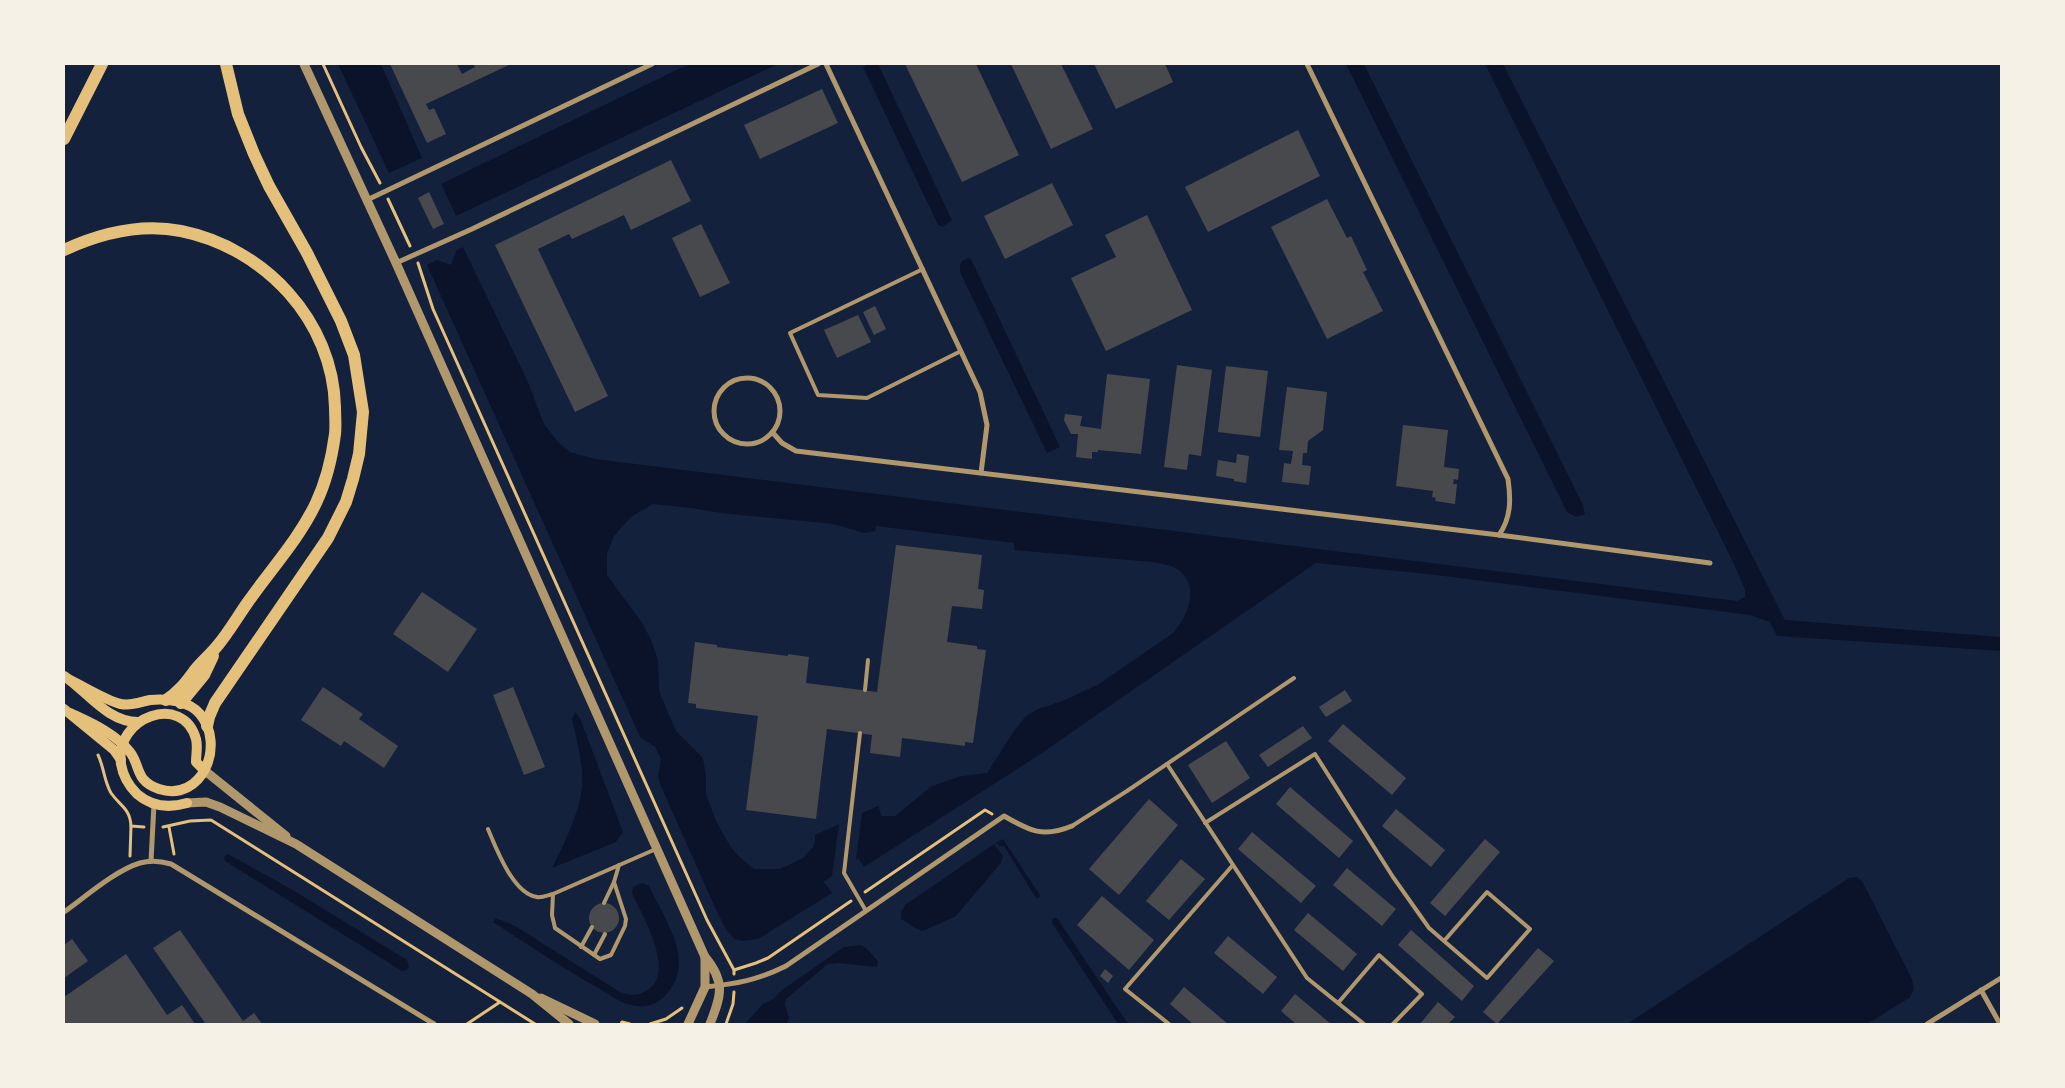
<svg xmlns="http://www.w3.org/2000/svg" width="2065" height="1088" viewBox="0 0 2065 1088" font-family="'Work Sans',sans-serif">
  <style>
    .water { fill: #0b132b }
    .building { fill: #48494c }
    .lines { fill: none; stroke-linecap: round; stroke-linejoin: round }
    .path { stroke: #e5c07b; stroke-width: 3 }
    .service { stroke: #b1986c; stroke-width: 4 }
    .minor { stroke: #b1986c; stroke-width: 5 }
    .tertiary { stroke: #b1986c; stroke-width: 9 }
    .secondary { stroke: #e5c07b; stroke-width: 10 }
    .trunk { stroke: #e5c07b; stroke-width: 12 }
  </style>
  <rect width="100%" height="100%" fill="#14213d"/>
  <g class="water">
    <polygon points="338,64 381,64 422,158 389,173"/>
    <polygon points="689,64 778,64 456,216 441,184"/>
    <polygon points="870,64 878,64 952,220 943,227 938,225 863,67"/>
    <polygon points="1346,64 1364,64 1583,505 1585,514 1576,517 1567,512"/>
    <path d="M 1485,64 L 1503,64 L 1785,620 L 2001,637 L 2001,651 L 1777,636 L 1770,622 L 1750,615 L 1428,574 L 1316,563 L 1036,757 L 864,867 L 858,858 L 856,860 L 862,813 L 878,806 L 882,816 L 895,816 L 932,786 L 961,776 L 987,773 L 1016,728 L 1026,716 L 1038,709 L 1065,700 L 1099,684 L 1173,633 C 1187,617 1199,591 1182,573 C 1175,565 1162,564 1152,562 L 1014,550 L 1014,543 L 876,526 L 875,531 L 864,533 L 833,524 L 721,513 L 691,508 L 653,504 L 631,517 L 614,536 L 607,554 L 607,575 L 643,624 L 651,640 L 658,660 L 659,691 L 676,731 L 703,758 L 706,776 L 706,794 L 716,821 L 732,849 L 742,859 L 754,869 L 780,869 L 803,858 L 813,847 L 815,842 L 815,835 L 839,824 L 832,876 L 824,882 L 832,893 L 758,939 L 743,941 L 734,939 L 725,928 L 713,903 L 660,784 L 658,776 L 661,759 L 655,747 L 640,737 L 427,265 L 437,260 L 451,265 L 456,251 L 463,247 L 528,382 L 544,424 L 558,442 L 570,452 L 595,459 L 700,472 L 1737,601 L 1745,597 L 1745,590 L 1733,562 Z"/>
    <polygon points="968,258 971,259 1060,447 1047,453 960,272 960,265 962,261"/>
    <path d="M 575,712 L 580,718 L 623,832 L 616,842 L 552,868 C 565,842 585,803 582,773 C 581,755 576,737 572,719 Z"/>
    <polygon points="1003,839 1040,895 1039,898 1036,898 1004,846 999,846 996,843"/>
    <polygon points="994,844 1003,856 1001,863 956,916 923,931 915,928 901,919 901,912 905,905"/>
    <polygon points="228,854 291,889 407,960 409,967 407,970 402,971 225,861 224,857"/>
    <polygon points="1857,877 1862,881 1912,979 1914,990 1909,998 1867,1024 1627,1024 1849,878"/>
    <path d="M 642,883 L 649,886 C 663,916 695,959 669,991 C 661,1002 650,1008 636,1006 C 624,1005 613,997 602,990 C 565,970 529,945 493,922 L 496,918 L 515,926 L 620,992 C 631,996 640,996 649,989 C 675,970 642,915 632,893 L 633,887 Z"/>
    <polygon points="1053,918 1057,918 1128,1024 1118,1024 1052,923"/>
    <polygon points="861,945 866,948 878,961 877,967 838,963 828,964 786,999 785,1004 789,1018 787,1024 745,1024 763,1004 773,999 782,990 844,947"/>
  </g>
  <g class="building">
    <polygon points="390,64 457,64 462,74 475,67 473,64 511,64 426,104 429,110 434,108 446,134 427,143"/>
    <polygon points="905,64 976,64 1019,155 962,182"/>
    <polygon points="1011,64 1061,64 1093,129 1051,149"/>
    <polygon points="1094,64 1165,64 1173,82 1116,109"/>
    <polygon points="822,89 838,123 760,159 744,125"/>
    <polygon points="1298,130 1320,176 1208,232 1185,187"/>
    <polygon points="671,160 691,201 631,230 624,215 572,239 569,234 538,249 608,396 575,412 495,245"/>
    <polygon points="1052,183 1073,225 1005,259 984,216"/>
    <polygon points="429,192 444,224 433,229 418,198"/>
    <polygon points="1327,199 1347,238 1351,236 1367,270 1363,272 1383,311 1327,339 1271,227"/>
    <polygon points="1147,215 1192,310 1106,351 1071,278 1116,257 1105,235"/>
    <polygon points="701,224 730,283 700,297 672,238"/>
    <polygon points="875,306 886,329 874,335 863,312"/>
    <polygon points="858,315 871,342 837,358 824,330"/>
    <polygon points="1177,365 1212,370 1201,456 1189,454 1187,470 1164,467"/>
    <polygon points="1226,366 1268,371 1260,437 1218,432"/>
    <polygon points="1107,374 1150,379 1141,454 1098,450 1098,452 1092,452 1092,459 1076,457 1078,434 1071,434 1064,420 1065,414 1082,416 1080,426 1101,429"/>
    <polygon points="1287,387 1327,392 1323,430 1308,441 1307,453 1303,453 1302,465 1311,466 1309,485 1282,482 1284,463 1291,464 1293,451 1279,450"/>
    <polygon points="1403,425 1448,430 1444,467 1459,469 1458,480 1454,479 1453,484 1457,484 1455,504 1435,501 1436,498 1432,497 1433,491 1396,486"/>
    <polygon points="1237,454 1249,456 1246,483 1234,481 1234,479 1216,476 1218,460 1236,463"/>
    <polygon points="896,545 982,555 978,589 984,590 982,609 952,606 947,642 977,646 977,649 986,650 973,743 965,742 965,746 902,738 900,757 870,753 872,735 827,729 816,819 746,810 758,716 696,708 696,704 688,703 695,642 717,645 717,647 788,656 788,654 809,657 806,683 877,692"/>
    <polygon points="422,592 477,629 448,672 393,634"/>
    <polygon points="323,687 363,714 359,719 398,746 384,768 344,741 341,746 301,720"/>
    <polygon points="513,687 545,767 524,775 493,695"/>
    <polygon points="1345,690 1352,701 1326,717 1319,707"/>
    <polygon points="1343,724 1406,778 1392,795 1328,741"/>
    <polygon points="1303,726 1312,738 1268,767 1259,755"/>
    <polygon points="1226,741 1250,778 1212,803 1188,765"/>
    <polygon points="1290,787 1353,841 1339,858 1276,804"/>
    <polygon points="1149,799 1178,825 1119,895 1089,869"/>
    <polygon points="1396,809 1445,850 1431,867 1382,826"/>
    <polygon points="1252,832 1316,886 1301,903 1238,849"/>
    <polygon points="1485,839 1500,852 1445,916 1430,903"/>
    <polygon points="1181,859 1205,879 1169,920 1146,901"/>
    <polygon points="1347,868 1396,909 1382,926 1333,885"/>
    <polygon points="1102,896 1154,940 1129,970 1077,925"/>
    <circle cx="604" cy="918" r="15"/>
    <polygon points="1308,913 1357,954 1343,971 1294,930"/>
    <polygon points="180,930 243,1021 254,1013 262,1024 203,1024 205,1023 153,948"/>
    <polygon points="1411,930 1474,986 1462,1001 1398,945"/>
    <polygon points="1228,936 1277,977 1263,994 1214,953"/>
    <polygon points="72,939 88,961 64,978 64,945"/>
    <polygon points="1538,948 1554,961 1497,1024 1483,1012"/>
    <polygon points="126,954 167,1015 182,1005 195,1024 64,1024 64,997"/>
    <polygon points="1105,969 1113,976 1108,983 1100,976"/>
    <polygon points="1184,987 1228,1024 1193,1024 1170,1004"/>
    <polygon points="1295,994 1331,1024 1296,1024 1281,1011"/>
    <polygon points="1438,1002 1455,1017 1448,1024 1420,1024"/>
  </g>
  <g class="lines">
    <g class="path">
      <polyline points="323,64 361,147 380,183"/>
      <polyline points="388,199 410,246"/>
      <polyline points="418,263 433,309 707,920 734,970 734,974"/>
      <path d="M 98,755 C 104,767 104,781 111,793 C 120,806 130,808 131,826 L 144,827"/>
      <polyline points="163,827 190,821 211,820 535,1024"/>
      <polyline points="169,827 174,854"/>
      <polyline points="130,856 131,826"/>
      <polyline points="865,892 985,810 992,814"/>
      <polyline points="734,970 756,963 768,958 851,901"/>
      <polyline points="467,1024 500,1002"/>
      <polyline points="621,1024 622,1022 630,1024"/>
      <polyline points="650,1024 666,1019 682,1008"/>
      <polyline points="726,1024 733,1004 734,992"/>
    </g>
    <g class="service">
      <polyline points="923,269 790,333 818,395 867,398 961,351"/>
      <polyline points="865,690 868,660"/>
      <polyline points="860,733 844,873 866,911"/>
      <polyline points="1167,764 1307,978 1364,1024"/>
      <polyline points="1205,823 1315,754 1393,877 1429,928 1444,941 1487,892 1530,929 1487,978 1444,941"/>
      <polyline points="1072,826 1127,791 1294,678"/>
      <path d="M 488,829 C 496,848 513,894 537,897 C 542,898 548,895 553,894 L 656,849"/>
      <polyline points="553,894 552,915 555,928 600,959 611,955 625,926 626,919 614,882 619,865"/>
      <polyline points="604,903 614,882"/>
      <polyline points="581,947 592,927"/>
      <polyline points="594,955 605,934"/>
      <polyline points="1338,1003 1379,955 1422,994 1393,1024"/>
      <polyline points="1169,1024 1125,989 1232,866"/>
    </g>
    <g class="minor">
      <polyline points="826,64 980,392 987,425 981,473"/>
      <path d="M 1307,64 L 1508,479 C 1511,500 1511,518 1499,535"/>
      <polyline points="367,200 652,64"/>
      <polyline points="396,263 472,229 818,64"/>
      <circle cx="747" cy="411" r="33"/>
      <polyline points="773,433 782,443 796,451 1499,535 1710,563"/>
      <polyline points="151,861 154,804"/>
      <path d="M 64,912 C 85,897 116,870 140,863 C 150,860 161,861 171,864 L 434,1024"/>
      <path d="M 705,987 C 736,984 758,980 786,966 L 1004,816 C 1030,831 1043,838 1072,826"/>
      <polyline points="1981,990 2000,1024"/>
      <polyline points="1927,1024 2001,978"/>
    </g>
    <g class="tertiary">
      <path d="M 304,64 L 396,263 L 705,957 C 726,982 721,996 710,1024"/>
      <polyline points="204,770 286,836"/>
      <polyline points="187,803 206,802 220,807 296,844 532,994 569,1024"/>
      <polyline points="541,998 595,1024"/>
      <polyline points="688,1024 705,987 705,957"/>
    </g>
    <g class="secondary">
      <path d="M 64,676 C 87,691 107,722 138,722"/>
      <path d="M 70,680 C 83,686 107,701 121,704 C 132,706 140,702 150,700 C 167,698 189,701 200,714 C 226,745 202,803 159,789 C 134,780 141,766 130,752 C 115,733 91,723 70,713"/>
      <polyline points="64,709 114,750 121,760"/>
      <path d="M 187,803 C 170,808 152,807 137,794 C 129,786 123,776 121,764 C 114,717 183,692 196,739 C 198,747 196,754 196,762 L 204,770"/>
    </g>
    <g class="trunk">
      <polyline points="64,139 102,64"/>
      <path d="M 64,250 C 101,233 140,223 181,231 C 265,248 333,321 335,407 C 335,416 336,425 335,434 C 332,457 326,482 316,503 C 299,539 271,569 248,602 C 238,616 229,632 218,645 C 211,654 202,661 195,670 C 186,682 179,692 166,700"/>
      <polyline points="181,703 204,675 213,656"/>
      <polyline points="207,726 209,717 215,703 328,538 346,502 353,479 359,454 363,412 354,355 341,321 307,253 269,186 254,154 238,114 226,64"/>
    </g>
  </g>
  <rect width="2065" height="1088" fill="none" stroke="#f6f1e7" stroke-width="130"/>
</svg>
